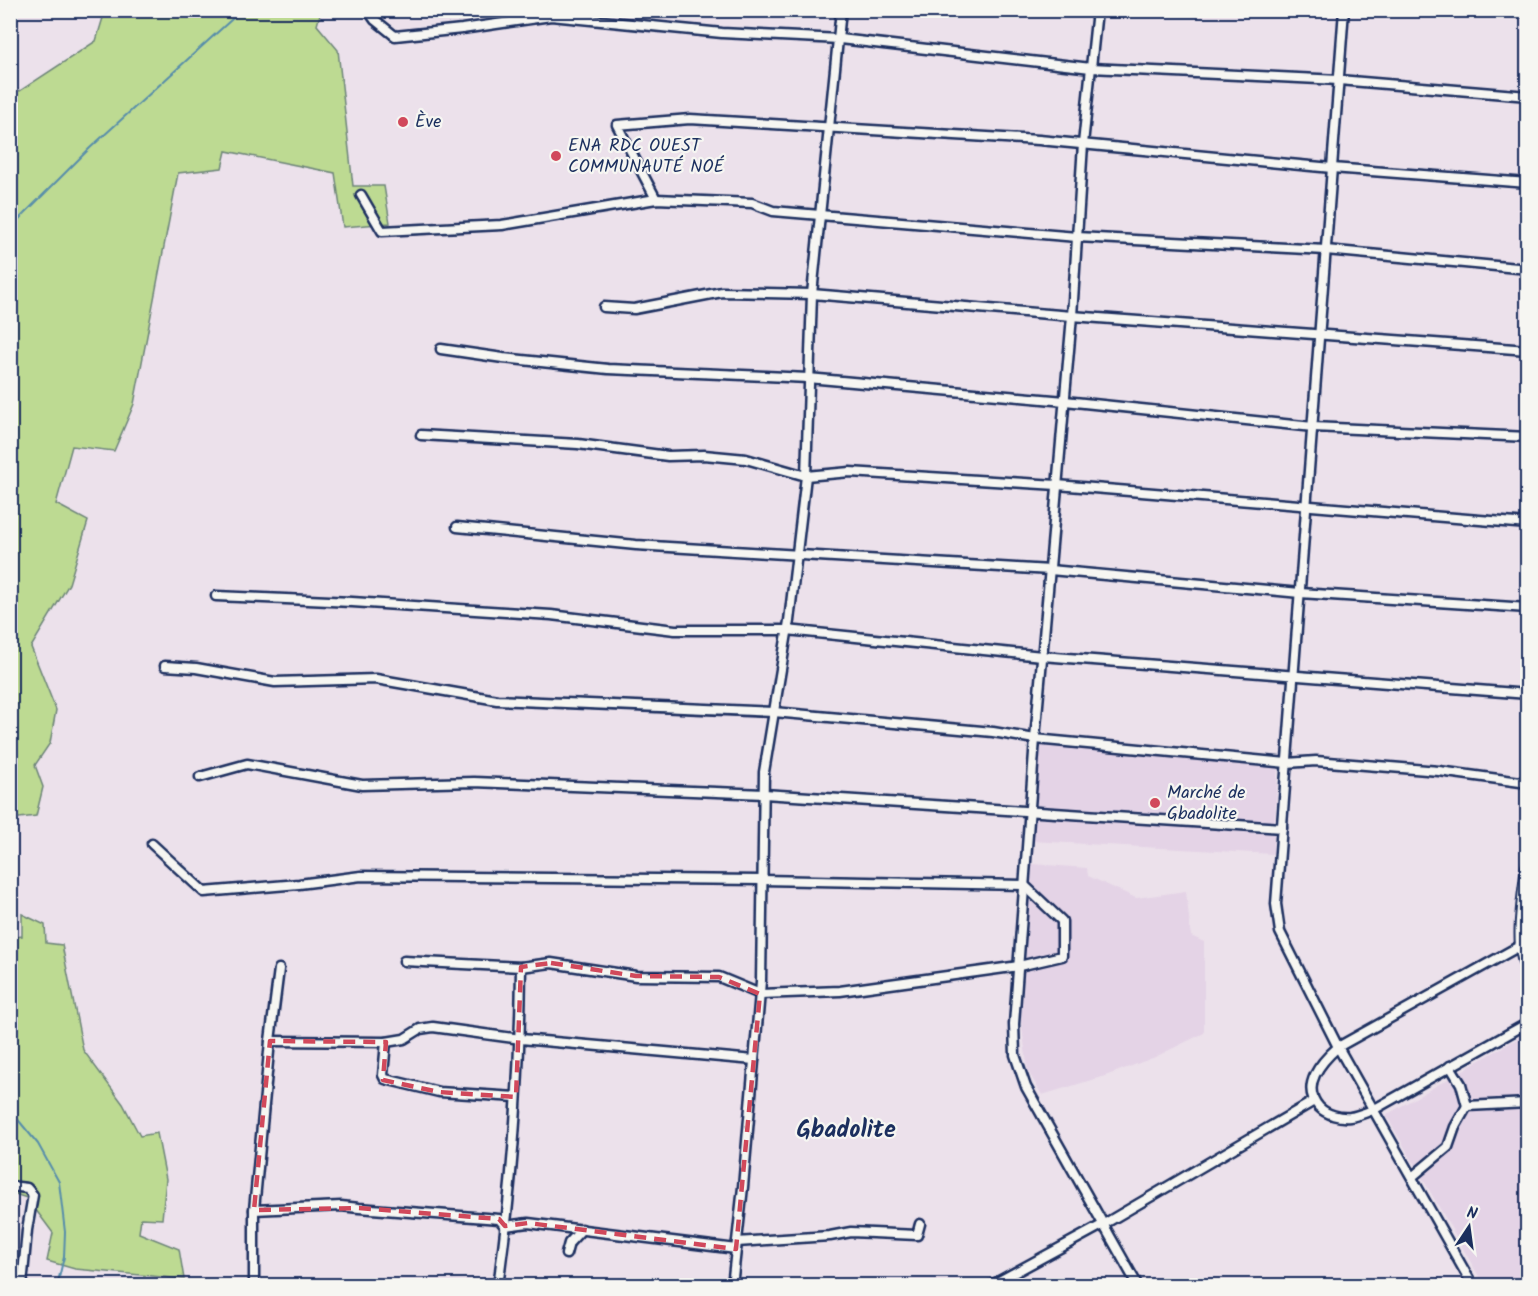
<svg xmlns="http://www.w3.org/2000/svg" width="1538" height="1296" viewBox="0 0 1538 1296" font-family="Kalam,sans-serif">
  <style>
    .built { fill: #e4d3e6 }
    .green { fill: #bdda92; stroke: #6c8478; stroke-width: 1.5 }
    .lines { fill: none; stroke-linecap: round; stroke-linejoin: round }
    .stream { stroke: #578dab; stroke-width: 2 }
    .street-casing { stroke: #1b2f5e; stroke-width: 13 }
    .secondary-casing { stroke: #1b2f5e; stroke-width: 16 }
    .street { stroke: #f6f6f2; stroke-width: 8 }
    .secondary { stroke: #f6f6f2; stroke-width: 12 }
    .marked { fill: none; stroke: #d1495b; stroke-width: 4.5; stroke-dasharray: 12 8; stroke-linejoin: round }
    .poi-dot { fill: #d1495b; stroke: #f6f6f2; stroke-width: 2 }
    .labels { text-anchor: middle; dominant-baseline: central; stroke-width: 4.5; stroke-linejoin: round; paint-order: stroke }
    .poi-label { font-size: 18px; fill: #1b2f5e; stroke: #f6f6f2; text-anchor: start }
    .district-label { font-size: 24px; font-weight: bold; fill: #1b2f5e; stroke: #f6f6f2 }
  </style>
  <rect width="100%" height="100%" fill="#ece1eb"/>
  <filter id="ink" filterUnits="userSpaceOnUse"><feTurbulence type="fractalNoise" baseFrequency=".0167" numOctaves="2"/><feDisplacementMap in="SourceGraphic" scale="12" xChannelSelector="R" yChannelSelector="G"/><feConvolveMatrix kernelMatrix="1 2 1 2 8 2 1 2 1" color-interpolation-filters="sRGB"/></filter>
  <g filter="url(#ink)">
    <g class="built">
      <polygon points="1039,743 1278,765 1273,854 1031,841"/>
      <polygon points="1032,864 1087,868 1088,876 1136,898 1186,891 1191,936 1204,942 1204,1033 1155,1057 1108,1075 1042,1095 1028,1071 1021,1020"/>
      <polygon points="1527,1033 1527,1283 1523,1285 1484,1285 1386,1115"/>
    </g>
    <g class="green">
      <polygon points="105,11 321,11 317,25 338,50 353,186 384,186 390,223 343,227 335,173 226,151 222,168 178,173 134,404 114,451 72,446 56,504 88,521 69,584 31,647 56,710 50,743 35,765 43,787 36,816 11,819 10,87 20,91 96,41"/>
      <polygon points="22,914 45,925 46,943 62,945 83,1050 123,1104 140,1136 157,1133 166,1179 162,1219 141,1218 139,1233 179,1249 184,1279 75,1269 47,1261 53,1233 27,1198 11,1193 10,938 22,936"/>
    </g>
    <g class="lines">
      <g class="stream">
        <polyline points="10,228 90,148 242,10"/>
        <polyline points="10,1110 38,1144 59,1182 65,1232 64,1257 57,1286"/>
      </g>
      <g class="street-casing">
        <g id="street">
          <polyline points="368,10 375,20 395,36 462,29 551,16 722,33 840,39 1091,68 1339,80 1528,96"/>
          <polyline points="1097,10 1083,144 1072,316 1035,739 1014,1024 1015,1055 1026,1087 1138,1286"/>
          <polyline points="1344,10 1276,904 1280,932 1338,1047 1473,1286"/>
          <polyline points="1511,10 1528,12"/>
          <polyline points="361,195 382,231 502,225 656,199 752,203 773,211 1077,237 1326,250 1528,269"/>
          <polyline points="656,199 617,125 690,119 1039,140 1332,168 1528,183"/>
          <polyline points="604,307 634,309 722,292 812,294 1072,316 1528,350"/>
          <polyline points="441,349 503,358 608,369 808,378 1065,401 1313,427 1528,437"/>
          <polyline points="421,435 578,444 668,456 704,455 746,459 806,476 850,472 1057,485 1528,524"/>
          <polyline points="457,527 636,545 1050,570 1300,593 1528,608"/>
          <polyline points="216,596 352,602 551,615 675,630 787,630 1042,656 1528,694"/>
          <polyline points="165,666 196,668 275,682 376,679 497,700 774,712 993,732 1035,739 1287,763 1316,761 1439,771 1528,783"/>
          <polyline points="200,777 247,764 362,785 474,782 764,794 1282,828"/>
          <polyline points="152,844 204,892 299,884 361,876 762,880 1024,885 1062,921 1062,956 1019,966 840,991 760,994 719,977 636,976 551,963 521,967 404,961"/>
          <path d="M 1525,943 L 1338,1047 C 1321,1062 1300,1086 1319,1107 C 1327,1115 1340,1118 1350,1117 C 1358,1116 1366,1112 1373,1110 L 1528,1023"/>
          <polyline points="270,1041 386,1042 404,1039 420,1029 433,1027 521,1039 754,1060"/>
          <polyline points="386,1042 383,1075 385,1079 439,1092 516,1097"/>
          <polyline points="1450,1066 1461,1084 1467,1106 1528,1103"/>
          <polyline points="1412,1177 1448,1147 1455,1127 1467,1106"/>
          <polyline points="10,1186 27,1188 33,1195 27,1230 22,1286"/>
          <polyline points="254,1210 341,1206 359,1208 499,1219 505,1226 528,1223 736,1249"/>
          <polyline points="737,1242 830,1236 851,1232 917,1235 920,1224"/>
          <polyline points="566,1254 569,1243 582,1229"/>
          <polyline points="254,1286 254,1210 270,1041 279,969"/>
          <path d="M 498,1286 C 513,1180 520,1073 521,967"/>
          <polyline points="732,1286 743,1187 761,981 764,772 789,621 806,476 812,294 841,10"/>
          <polyline points="990,1286 1104,1224 1314,1101"/>
        </g>
      </g>
      <g class="secondary-casing">
        <path id="secondary" d="M 1528,867 C 1525,894 1515,946 1528,969"/>
      </g>
      <use href="#street" class="street"/>
      <use href="#secondary" class="secondary"/>
    </g>
  </g>
  <path class="marked" d="M 551,963 L 636,976 L 719,977 L 760,994 L 736,1249 L 528,1223 L 505,1226 L 499,1219 L 359,1208 L 254,1210 L 270,1041 L 386,1042 L 383,1080 L 439,1092 L 516,1097 L 521,967 Z"/>
  <g class="poi-dot">
    <circle cx="403" cy="122" r="6"/>
    <circle cx="556" cy="156" r="6"/>
    <circle cx="1155" cy="803" r="6"/>
  </g>
  <g class="labels">
    <g class="poi-label">
      <text x="415" y="122">Ève</text>
      <text x="568" y="146">ENA RDC OUEST<tspan x="568" dy="21">COMMUNAUTÉ NOÉ</tspan></text>
      <text x="1167" y="793">Marché de<tspan x="1167" dy="21">Gbadolite</tspan></text>
    </g>
    <g class="district-label">
      <text x="846" y="1130">Gbadolite</text>
    </g>
  </g>
  <rect width="1538" height="1296" fill="none" stroke="#f6f6f2" stroke-width="36"/>
  <rect x="18" y="18" width="1502" height="1260" fill="none" stroke="#1b2f5e" stroke-width="2" filter="url(#ink)"/>
  <g transform="translate(1469 1227) rotate(13)" stroke="#f6f6f2" stroke-width="4.5" paint-order="stroke">
  <path d="M0-4.5L10 22L0 15L-10 22Z" fill="#1b2f5e"/>
  <text y="-9" font-size="16" font-weight="bold" text-anchor="middle" fill="#1b2f5e">N</text>
  </g>
</svg>
